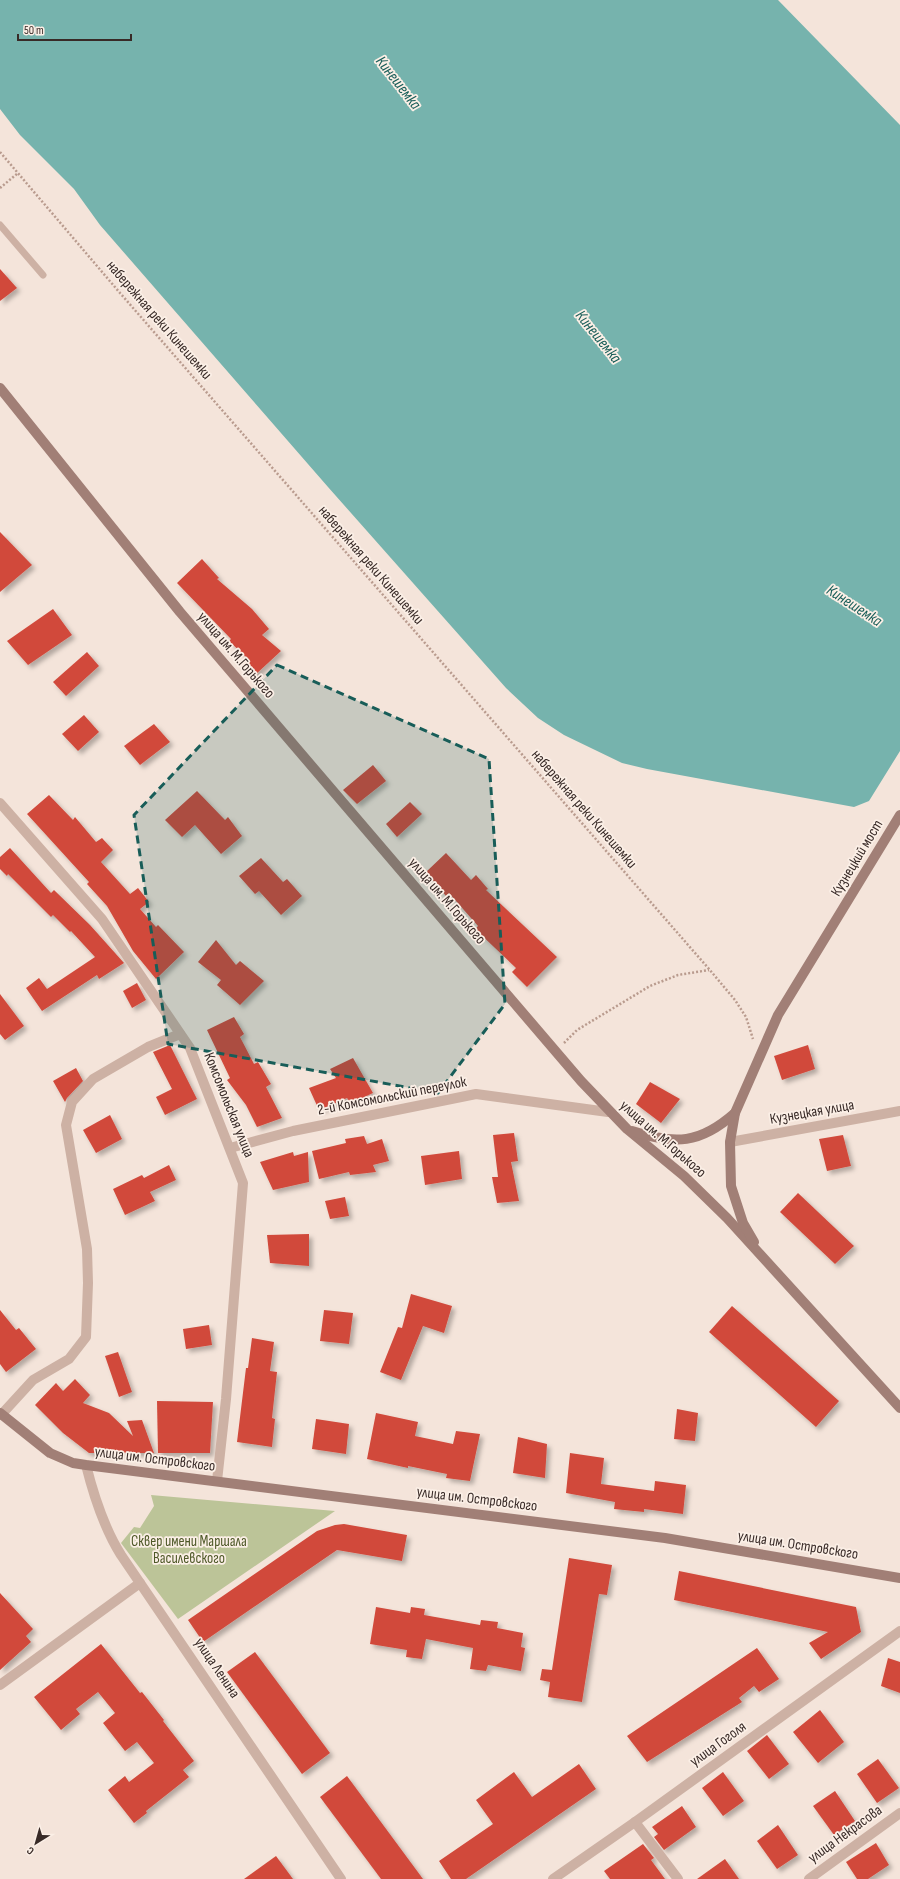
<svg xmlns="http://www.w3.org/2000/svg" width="900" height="1879" viewBox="0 0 900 1879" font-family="'Sofia Sans Condensed',sans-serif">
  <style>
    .green { fill: #bcc498 }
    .water { fill: #76b3ad }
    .building { fill: #d1493b; filter: url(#shadow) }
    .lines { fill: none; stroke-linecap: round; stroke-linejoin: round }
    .path { stroke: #b99b8e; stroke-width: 2.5; stroke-dasharray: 2 2; stroke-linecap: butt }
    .lane { stroke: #cdb1a4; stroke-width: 7 }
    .street { stroke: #cdb1a4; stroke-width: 10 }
    .secondary { stroke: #a17f76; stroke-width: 10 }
    .marked { fill: #185d58; fill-opacity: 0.2; stroke: #185d58; stroke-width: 3; stroke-dasharray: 8 5; stroke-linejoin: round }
    .labels { text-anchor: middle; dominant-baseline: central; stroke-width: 3.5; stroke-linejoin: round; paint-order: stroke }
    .street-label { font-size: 15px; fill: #382a27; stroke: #fbefe6 }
    .park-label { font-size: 15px; fill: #4e5828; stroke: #fbefe6 }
    .water-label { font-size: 16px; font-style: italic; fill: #185d58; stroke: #fbefe6 }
  </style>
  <defs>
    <filter id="shadow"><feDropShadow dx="3.5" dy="3.5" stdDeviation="2" flood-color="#0004"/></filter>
  </defs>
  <rect width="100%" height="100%" fill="#f4e4da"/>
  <polygon class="green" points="151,1495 335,1511 178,1619 121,1543 134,1527 140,1528 154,1506"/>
  <polygon class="water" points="0,0 778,0 900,125 900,751 869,801 854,807 647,769 622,763 564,735 538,718 506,688 328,487 100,225 74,189 20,135 0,109"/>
  <g class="building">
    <polygon points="0,269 17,288 0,301"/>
    <polygon points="0,532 32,565 0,592"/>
    <polygon points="202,559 219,578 217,579 252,609 269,629 262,635 281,651 254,676 240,664 247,658 229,641 231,639 177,583"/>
    <polygon points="53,609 72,635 28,665 7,641"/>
    <polygon points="87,652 99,666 66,696 53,682"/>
    <polygon points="84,715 99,732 78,751 62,734"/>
    <polygon points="154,724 170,742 140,765 124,746"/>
    <polygon points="373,765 386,781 357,804 343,790"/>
    <polygon points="197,791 225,820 228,817 242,836 221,854 195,825 182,837 165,820"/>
    <polygon points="49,795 73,820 75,817 96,842 102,838 113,850 101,862 130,894 138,888 149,902 140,909 156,927 158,925 184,952 156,979 133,951 107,906 87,884 89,882 27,814"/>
    <polygon points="410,802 422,814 397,837 386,824"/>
    <polygon points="10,848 51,893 54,890 90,925 124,963 99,979 97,975 42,1011 26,988 39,978 47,989 95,957 71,931 70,932 53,915 51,917 8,874 7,876 0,869 0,857"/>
    <polygon points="446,853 471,880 476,875 488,889 486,890 557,957 527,987 512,972 516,968 475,929 478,926 449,893 446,896 426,872"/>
    <polygon points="261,858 283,882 287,879 302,896 281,915 259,891 255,894 239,876"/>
    <polygon points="216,940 236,965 240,961 264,981 240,1005 217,985 221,980 198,962"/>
    <polygon points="137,983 146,1000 132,1008 123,991"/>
    <polygon points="0,994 24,1026 5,1040 0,1034"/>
    <polygon points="234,1017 244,1034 240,1037 254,1064 258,1062 271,1084 266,1087 282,1118 257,1127 246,1105 227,1080 230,1078 207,1030"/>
    <polygon points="170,1045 197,1099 165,1115 156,1097 172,1089 153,1052"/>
    <polygon points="808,1045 815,1069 782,1080 774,1056"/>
    <polygon points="353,1058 373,1093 351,1103 347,1098 319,1110 309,1088 336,1078 330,1069"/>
    <polygon points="76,1068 83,1081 67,1098 65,1102 53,1081"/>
    <polygon points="650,1082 680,1099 661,1123 636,1104"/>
    <polygon points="110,1115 122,1139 96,1153 83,1130"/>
    <polygon points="514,1133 518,1161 511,1162 519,1201 497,1203 492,1177 498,1177 493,1135"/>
    <polygon points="843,1135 851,1166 827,1171 819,1139"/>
    <polygon points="364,1136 367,1144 382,1139 389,1161 373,1165 376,1172 350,1175 349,1172 319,1179 312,1151 346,1143 345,1139"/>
    <polygon points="459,1151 462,1179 425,1185 421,1156"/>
    <polygon points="293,1152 294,1156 308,1152 309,1182 273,1190 260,1162"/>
    <polygon points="169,1165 176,1180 150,1192 155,1201 125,1215 113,1189 142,1175 144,1178"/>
    <polygon points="798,1193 854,1246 835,1264 780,1212"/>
    <polygon points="345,1197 349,1216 330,1219 325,1201"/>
    <polygon points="309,1234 309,1266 270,1263 267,1235"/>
    <polygon points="411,1294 452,1306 444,1333 423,1326 401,1380 380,1372 398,1327 402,1328"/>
    <polygon points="732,1306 839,1401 816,1427 709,1332"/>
    <polygon points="0,1310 16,1330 19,1328 36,1349 6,1372 0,1364"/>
    <polygon points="324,1310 353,1313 349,1344 320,1341"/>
    <polygon points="209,1325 212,1345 186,1349 183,1329"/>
    <polygon points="252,1338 274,1342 270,1371 277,1372 272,1418 275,1419 272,1447 237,1442 246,1368 248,1368"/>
    <polygon points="118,1352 132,1392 119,1397 105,1356"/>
    <polygon points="75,1379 90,1395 83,1403 109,1413 133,1436 127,1421 142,1420 154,1453 89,1453 63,1433 35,1405 56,1383 63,1391"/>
    <polygon points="157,1401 213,1402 210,1453 158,1453"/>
    <polygon points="677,1409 698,1413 695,1441 674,1439"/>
    <polygon points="376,1413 418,1422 415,1436 453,1444 456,1431 480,1434 470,1481 446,1478 447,1474 408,1466 408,1468 367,1459"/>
    <polygon points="316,1419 349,1424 346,1454 312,1449"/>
    <polygon points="518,1437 547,1444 545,1478 513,1473"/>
    <polygon points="570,1453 604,1458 601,1484 654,1491 655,1481 686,1485 683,1514 644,1509 644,1512 614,1509 615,1502 566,1493"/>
    <polygon points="344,1524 407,1535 402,1561 337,1550 203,1642 188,1620 317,1531 335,1525"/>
    <polygon points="569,1558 612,1565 607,1595 599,1594 582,1702 548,1697 550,1682 540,1680 542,1669 552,1670"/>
    <polygon points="679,1571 856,1607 861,1632 821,1659 809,1643 828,1632 674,1600"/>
    <polygon points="0,1593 33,1629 26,1636 31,1642 0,1670"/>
    <polygon points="376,1607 410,1613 411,1607 425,1609 424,1615 480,1625 481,1620 498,1622 497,1628 523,1633 521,1647 525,1648 521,1671 488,1665 486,1671 470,1669 473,1648 426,1639 422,1659 406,1657 407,1650 370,1644"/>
    <polygon points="101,1644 140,1693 142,1692 164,1720 163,1721 194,1761 183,1770 189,1777 146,1811 147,1813 134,1823 108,1790 125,1776 129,1782 154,1763 137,1742 125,1751 103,1723 115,1713 98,1692 76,1709 80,1714 61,1730 34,1697"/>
    <polygon points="757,1648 779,1679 759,1692 754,1686 739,1698 742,1702 647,1762 627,1736"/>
    <polygon points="255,1652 330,1753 302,1774 227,1672"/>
    <polygon points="888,1658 900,1662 900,1693 881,1686"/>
    <polygon points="820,1710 844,1742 818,1763 793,1732"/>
    <polygon points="767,1735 789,1764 769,1779 747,1751"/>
    <polygon points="878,1759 899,1788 877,1803 857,1774"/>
    <polygon points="579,1764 596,1789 466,1879 451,1879 439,1861 493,1824 476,1800 514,1772 532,1797"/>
    <polygon points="723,1772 744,1801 723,1816 702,1788"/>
    <polygon points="347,1776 423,1879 381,1879 320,1797"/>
    <polygon points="835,1791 855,1821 834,1835 813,1806"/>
    <polygon points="682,1806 696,1827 664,1850 654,1837 658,1834 652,1827"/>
    <polygon points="778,1825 798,1855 777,1869 757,1841"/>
    <polygon points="876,1843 889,1865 868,1879 857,1879 846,1862"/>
    <polygon points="643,1844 654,1858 651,1860 665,1879 610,1879 604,1871"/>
    <polygon points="276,1856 293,1879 244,1879"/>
    <polygon points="725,1859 739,1879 697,1879"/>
  </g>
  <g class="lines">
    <g class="path">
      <polyline points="0,152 120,293 709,969 735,1000 746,1017 753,1039"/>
      <polyline points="0,188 18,173"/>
      <polyline points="564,1043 577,1030 650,986 678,975 709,970"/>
    </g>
    <polyline class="lane" points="0,225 43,275"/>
    <g class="street">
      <polyline points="0,803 102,919 190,1048 243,1183 226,1399 217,1481"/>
      <polyline points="730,1142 900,1111"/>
      <polyline points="230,1148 293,1131 476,1094 608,1112"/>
      <polyline points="1,1415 33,1380 69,1359 86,1337 88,1283 87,1249 66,1125 72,1102 93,1079 148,1047 180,1034"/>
      <path d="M 86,1465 C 94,1497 104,1528 121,1555 L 341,1879"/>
      <polyline points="0,1685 140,1583"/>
      <polyline points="635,1822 678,1879"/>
      <polyline points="553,1879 635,1822 900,1631"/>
      <polyline points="809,1879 900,1813"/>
    </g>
    <g class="secondary">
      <polyline points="0,388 180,612 581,1081 627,1129 684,1176 727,1218 900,1408"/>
      <path d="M 632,1131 C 675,1145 700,1144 735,1113"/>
      <polyline points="754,1242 743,1223 731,1186 730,1142 735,1113 778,1015 900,815"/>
      <polyline points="0,1413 50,1453 73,1463 86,1465 665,1538 900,1578"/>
    </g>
  </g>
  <path class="marked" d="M 277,665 L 489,759 L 505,1004 L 438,1093 L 168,1044 L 134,815 Z"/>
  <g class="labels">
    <g class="street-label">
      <text transform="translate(159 320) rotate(49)">набережная реки Кинешемки</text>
      <text transform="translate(371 565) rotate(49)">набережная реки Кинешемки</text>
      <text transform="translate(236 655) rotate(49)">улица им. М.Горького</text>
      <text transform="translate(584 809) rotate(49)">набережная реки Кинешемки</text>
      <text transform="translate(857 858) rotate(-59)">Кузнецкий мост</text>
      <text transform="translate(447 901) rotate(49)">улица им. М.Горького</text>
      <text transform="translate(392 1096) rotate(-11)">2-й Комсомольский переулок</text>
      <text transform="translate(229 1105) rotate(68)">Комсомольская улица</text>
      <text transform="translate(812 1112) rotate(-10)">Кузнецкая улица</text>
      <text transform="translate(663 1139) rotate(41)">улица им. М.Горького</text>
      <text transform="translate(155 1459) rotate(7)">улица им. Островского</text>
      <text transform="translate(477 1499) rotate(7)">улица им. Островского</text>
      <text transform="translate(798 1545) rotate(9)">улица им. Островского</text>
      <text transform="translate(217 1668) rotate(56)">улица Ленина</text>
      <text transform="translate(718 1744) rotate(-36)">улица Гоголя</text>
      <text transform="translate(845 1834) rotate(-36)">улица Некрасова</text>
    </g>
    <g class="park-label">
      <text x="189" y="1541">Сквер имени Маршала<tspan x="189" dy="17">Василевского</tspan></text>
    </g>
    <g class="water-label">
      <text transform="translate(398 83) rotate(52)">Кинешемка</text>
      <text transform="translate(598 337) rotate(51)">Кинешемка</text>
      <text transform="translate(854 606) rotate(33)">Кинешемка</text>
    </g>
  </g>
  <g transform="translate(36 1843) rotate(217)" stroke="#fbefe6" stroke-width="3" paint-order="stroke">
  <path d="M0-3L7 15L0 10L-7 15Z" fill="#382a27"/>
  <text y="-6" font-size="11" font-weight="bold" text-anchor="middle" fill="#382a27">С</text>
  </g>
  <path d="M18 34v6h113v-6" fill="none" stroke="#382a27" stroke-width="2"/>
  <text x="24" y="34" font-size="12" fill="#382a27" stroke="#fbefe6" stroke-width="3" paint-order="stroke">50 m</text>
</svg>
